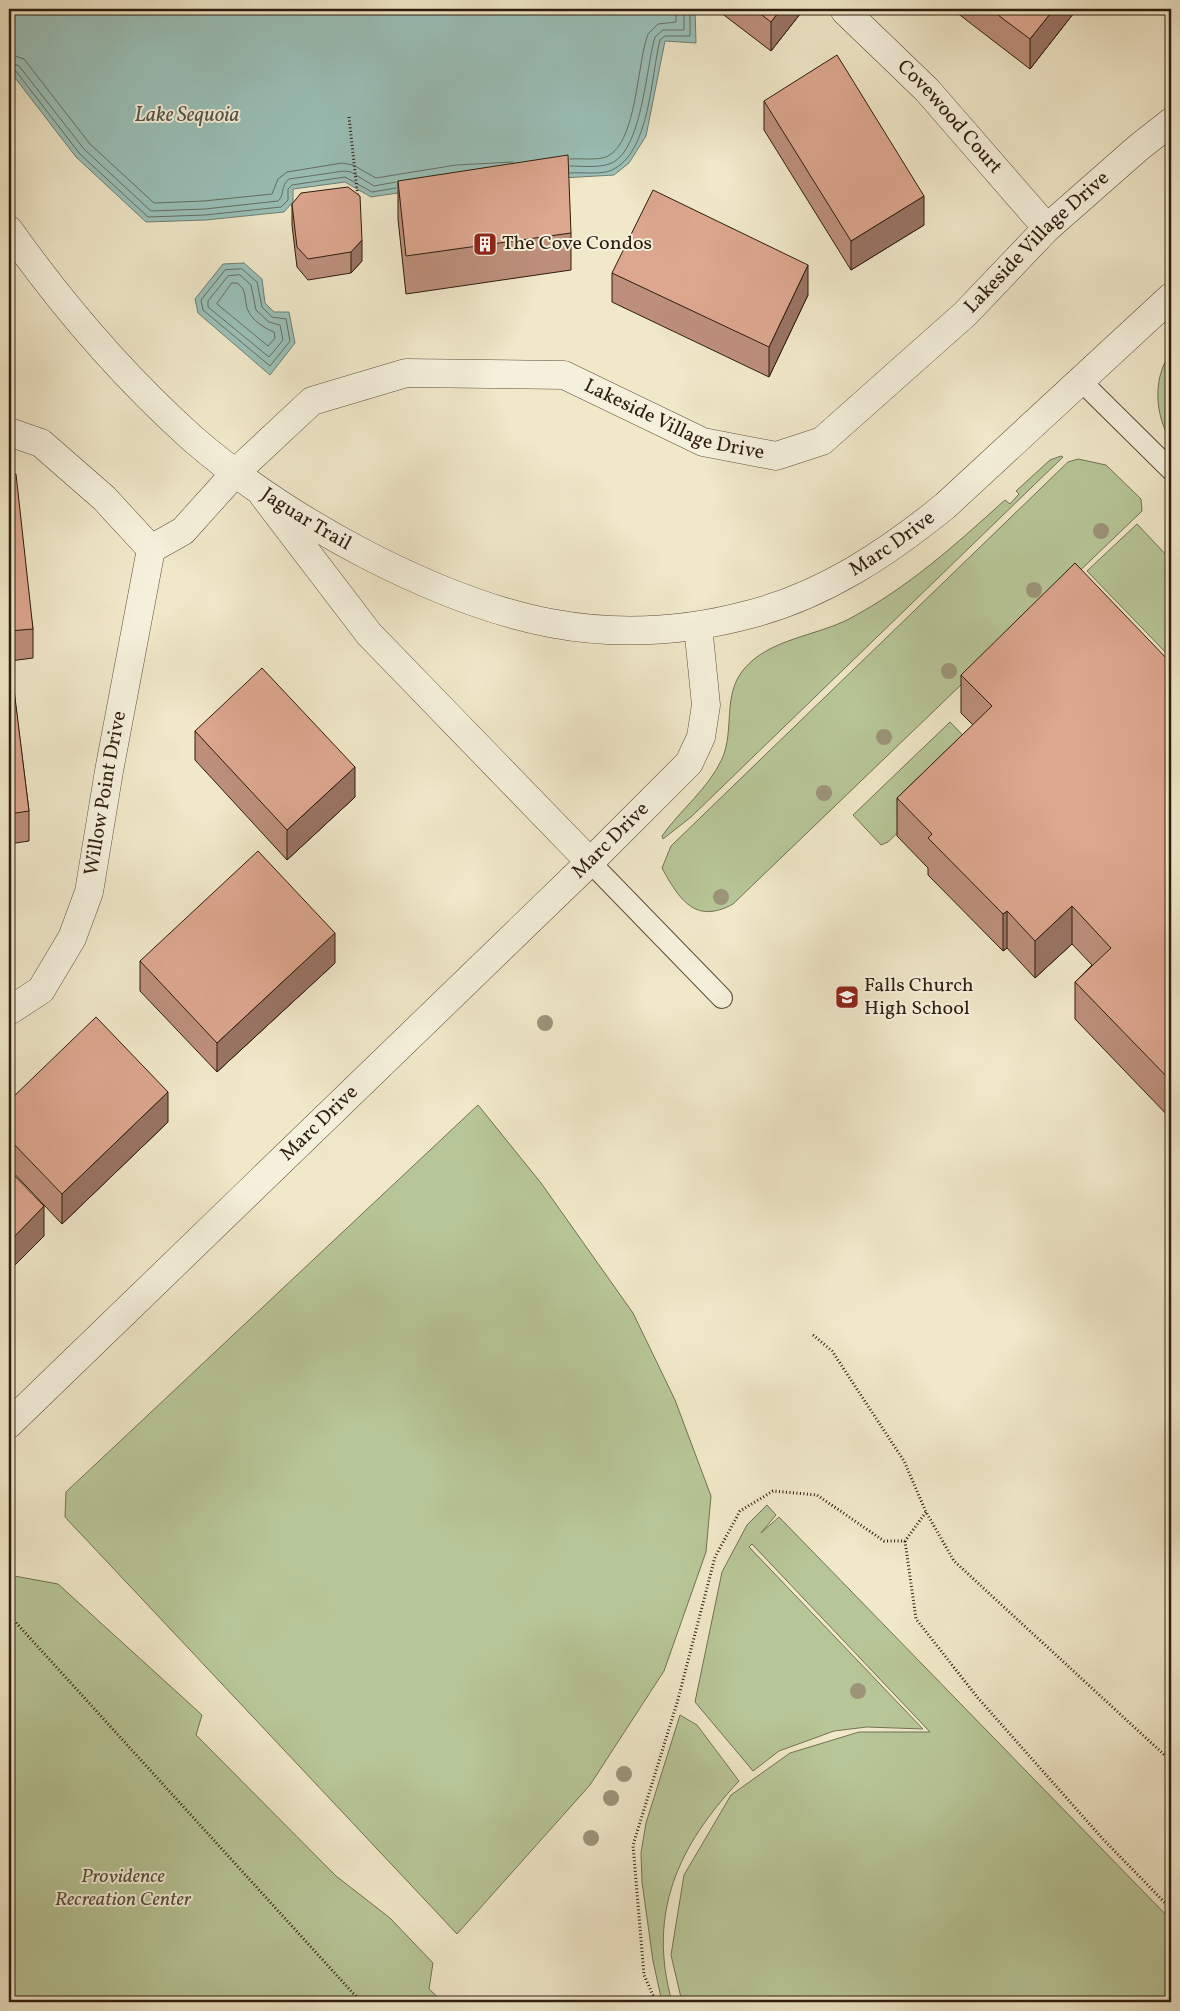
<svg xmlns="http://www.w3.org/2000/svg" width="1180" height="2011" viewBox="0 0 1180 2011" font-family="Vollkorn,serif">
  <style>
    .green { fill: #b7c698; stroke: #727152 }
    .water { fill: #9ac0b8; stroke: #6f7e74 }
    .lines { fill: none; stroke-linecap: round; stroke-linejoin: round }
    .shore { stroke: #646e62; stroke-width: 1 }
    .service-casing { stroke: #5e4f3c; stroke-width: 22 }
    .minor-casing { stroke: #5e4f3c; stroke-width: 29 }
    .tertiary-casing { stroke: #5e4f3c; stroke-width: 29 }
    .path { stroke: #2e1c0d; stroke-width: 3; stroke-dasharray: 1 2.5; stroke-linecap: butt }
    .service { stroke: #f5f0dc; stroke-width: 20 }
    .minor { stroke: #f5f0dc; stroke-width: 28 }
    .tertiary { stroke: #f5f0dc; stroke-width: 28 }
    .tree { fill: #9c9479 }
    .wall { fill: #bd8f7b; stroke: #2e1c0d }
    .shaded-wall { fill: #9a7464; stroke: #2e1c0d }
    .building { fill: #dca68f; stroke: #2e1c0d }
    .labels { text-anchor: middle; dominant-baseline: central; stroke-width: 4; stroke-linejoin: round; paint-order: stroke }
    .street-label { font-size: 20px; fill: #2e1c0d; stroke: #f5f0dc }
    .poi-label { font-size: 20px; fill: #2e1c0d; stroke: #f5f0dc; text-anchor: start }
    .park-label { font-size: 20px; font-style: italic; fill: #574f37; stroke: #f5f0dc }
    .water-label { font-size: 21px; font-style: italic; fill: #545549; stroke: #f5f0dc }
  </style>
  <rect width="100%" height="100%" fill="#f0e8c9"/>
  <filter id="stains"><feTurbulence type="fractalNoise" baseFrequency=".004" numOctaves="4"/><feColorMatrix values="0 0 0 0 .2 0 0 0 0 .09 0 0 0 0 .02 0 0 0 .5 -.17"/></filter>
  <radialGradient id="worn" r=".72"><stop offset=".6" stop-color="#630" stop-opacity="0"/><stop offset="1" stop-color="#630" stop-opacity=".3"/></radialGradient>
  <g class="green">
    <path d="M 1171,353 L 1171,441 C 1155,416 1152,377 1171,353 Z"/>
    <path d="M 1061,456 L 1063,457 L 691,817 L 663,839 L 662,836 C 681,809 708,789 722,759 C 735,729 722,695 744,669 C 769,639 816,636 849,619 C 909,587 955,545 1005,500 L 1010,504 L 1019,494 L 1016,491 L 1050,460 Z"/>
    <path d="M 1078,459 L 1106,465 L 1141,499 L 1142,511 L 733,904 C 695,925 679,899 662,868 L 671,846 L 1068,462 Z"/>
    <polygon points="1137,524 1171,560 1171,658 1087,571"/>
    <polygon points="950,722 980,753 888,842 881,845 853,815"/>
    <polygon points="478,1105 541,1183 633,1313 675,1400 711,1496 706,1552 664,1671 590,1785 457,1934 65,1517 66,1492"/>
    <polygon points="767,1505 776,1515 761,1533 779,1517 1171,1920 1171,2002 682,2002 671,1955 684,1875 731,1795 790,1753 859,1732 930,1732 752,1544 749,1547 923,1729 867,1727 834,1731 779,1751 753,1771 695,1702 722,1572 747,1525"/>
    <polygon points="9,1575 58,1584 202,1715 196,1735 336,1876 390,1918 433,1963 429,1989 443,2002 9,2002"/>
    <path d="M 680,1715 L 697,1725 L 739,1781 C 678,1846 647,1913 672,2002 L 662,2002 L 653,1961 L 642,1882 L 641,1853 L 646,1823 Z"/>
  </g>
  <g class="water">
    <polygon points="9,9 695,9 696,43 665,41 646,136 629,163 614,175 458,184 371,197 345,182 293,189 293,202 284,212 206,220 146,222 76,157 9,70"/>
    <polygon points="244,263 262,279 265,303 274,312 289,312 295,343 270,375 198,313 195,299 223,264"/>
  </g>
  <g class="lines">
    <g class="shore">
      <polyline points="9,54 24,59 90,144 154,203 204,201 272,194 278,179 287,172 342,163 353,165 376,178 456,165 513,162"/>
      <path d="M 9,62 L 19,66 L 84,149 L 151,211 L 205,209 L 278,201 C 285,195 280,186 289,179 L 344,171 L 351,172 L 374,186 L 396,182"/>
      <polyline points="9,68 15,70 80,154 148,217 205,215 281,207 288,200 288,189 292,185 345,177 372,192 396,188"/>
      <path d="M 570,159 C 580,158 599,161 608,156 C 637,141 637,63 648,34 L 658,24 L 676,22 L 676,9"/>
      <path d="M 570,166 C 582,166 597,168 609,164 C 642,154 646,66 655,37 L 663,30 L 684,30 L 684,9"/>
      <path d="M 570,173 C 582,172 602,175 612,170 C 650,153 651,75 660,40 L 665,36 L 690,36 L 690,9"/>
      <polygon points="242,269 257,282 262,307 272,317 286,319 290,341 270,366 203,310 201,300 225,270"/>
      <polygon points="240,275 251,285 256,310 269,322 280,325 283,340 269,357 208,307 208,301 228,276"/>
      <path d="M 232,283 L 237,283 C 247,290 244,297 247,308 C 251,320 264,328 274,332 L 275,338 L 268,346 L 217,304 Z"/>
    </g>
    <g class="service-casing">
      <g id="service">
        <polyline points="1081,381 1171,470"/>
        <polyline points="590,862 722,998"/>
      </g>
    </g>
    <g class="minor-casing">
      <g id="minor">
        <path id="s1" d="M 845,11 L 927,90 L 1047,228"/>
        <polyline points="9,432 41,443 104,498 151,549"/>
        <polyline points="263,495 369,634 590,862"/>
        <path id="s2" d="M 151,549 L 183,531 L 236,472 L 312,401 L 406,373 L 564,375 L 703,442 L 776,456 L 822,441 L 965,314 L 1047,228 L 1138,148 L 1171,122"/>
        <path id="s3" d="M 9,1011 L 41,990 L 72,938 L 89,892 L 109,771 L 151,549"/>
        <path id="s4" d="M 9,1424 L 590,862 L 689,763 L 701,737 L 706,705 L 698,626"/>
      </g>
    </g>
    <g class="tertiary-casing">
      <g id="tertiary">
        <path id="s5" d="M 9,230 C 62,305 124,377 193,439 C 245,484 304,522 365,554 C 493,620 607,653 751,614 C 824,595 887,553 945,506 L 1171,297"/>
      </g>
    </g>
    <g class="path">
      <polyline points="349,117 358,199"/>
      <polyline points="813,1335 832,1351 904,1461 926,1512 954,1561 1171,1761"/>
      <polyline points="905,1541 916,1619 978,1698 1102,1838 1171,1909"/>
      <polyline points="9,1615 361,2002"/>
      <polyline points="656,2002 644,1975 633,1845 677,1703 715,1557 740,1511 773,1491 817,1495 884,1541 905,1541 926,1512"/>
    </g>
    <use href="#service" class="service"/>
    <use href="#minor" class="minor"/>
    <use href="#tertiary" class="tertiary"/>
  </g>
  <g class="tree">
    <circle cx="1101" cy="531" r="8"/>
    <circle cx="1034" cy="590" r="8"/>
    <circle cx="949" cy="671" r="8"/>
    <circle cx="884" cy="737" r="8"/>
    <circle cx="824" cy="793" r="8"/>
    <circle cx="721" cy="897" r="8"/>
    <circle cx="545" cy="1023" r="8"/>
    <circle cx="858" cy="1691" r="8"/>
    <circle cx="624" cy="1774" r="8"/>
    <circle cx="611" cy="1798" r="8"/>
    <circle cx="591" cy="1838" r="8"/>
  </g>
  <g class="wall">
    <polygon points="716,9 804,9 771,51"/>
    <polygon points="952,9 1077,9 1030,69"/>
    <polygon points="764,101 924,225 851,270 764,130"/>
    <polygon points="398,181 571,233 571,270 406,294 398,219"/>
    <polygon points="292,204 362,261 351,273 308,280 297,267 292,225"/>
    <polygon points="612,273 808,295 769,377 612,302"/>
    <polygon points="9,474 33,629 33,658 10,661 29,811 29,841 9,844"/>
    <polygon points="1171,663 1171,1119 1075,1019 1075,982 1092,965 1072,944 1035,978 1007,948 1003,951 928,875 928,868 897,836 897,798 973,725 961,713 961,675"/>
    <polygon points="195,731 355,797 287,860 195,760"/>
    <polygon points="140,961 335,963 217,1072 140,991"/>
    <polygon points="9,1101 168,1122 62,1224 9,1168"/>
  </g>
  <g class="shaded-wall">
    <polygon points="781,9 804,9 771,51 771,22"/>
    <polygon points="1054,9 1077,9 1030,69 1030,39"/>
    <polygon points="924,196 924,225 851,270 851,241"/>
    <polygon points="362,240 362,261 351,273 351,252"/>
    <polygon points="808,265 808,295 769,377 769,347"/>
    <polygon points="355,767 355,797 287,860 287,830"/>
    <polygon points="1072,906 1072,944 1035,978 1035,941"/>
    <polygon points="1007,911 1007,948 1003,951 1003,914"/>
    <polygon points="335,933 335,963 217,1072 217,1043"/>
    <polygon points="168,1092 168,1122 62,1224 62,1194"/>
    <polygon points="44,1206 44,1236 9,1271 9,1242"/>
  </g>
  <g class="building">
    <polygon points="754,9 781,9 771,22"/>
    <polygon points="990,9 1054,9 1030,39"/>
    <polygon points="837,55 924,196 851,241 764,101"/>
    <polygon points="568,155 571,233 406,256 398,181"/>
    <polygon points="348,187 360,196 362,240 351,252 308,259 297,247 292,204 301,193"/>
    <polygon points="653,190 808,265 769,347 612,273"/>
    <polygon points="9,474 16,474 33,629 9,631"/>
    <polygon points="1075,563 1171,663 1171,1081 1075,982 1111,948 1072,906 1035,941 1007,911 1003,914 928,838 932,834 897,798 992,706 961,675"/>
    <polygon points="10,657 29,811 9,814 9,658"/>
    <polygon points="262,668 355,767 287,830 195,731"/>
    <polygon points="258,851 335,933 217,1043 140,961"/>
    <polygon points="96,1017 168,1092 62,1194 9,1139 9,1101"/>
    <polygon points="9,1170 44,1206 9,1242"/>
  </g>
  <defs>
    <g id="building-square" transform="scale(1.25)"><rect x="-9" y="-9" width="18" height="18" rx="4" fill="#8f2418" stroke="#f5f0dc"/><path d="M-4-6H4V6H1V3H-1V6H-4ZM-2.5-4.3h1.7v1.8h-1.7ZM.8-4.3h1.7v1.8H.8ZM-2.5-1h1.7V.8h-1.7ZM.8-1h1.7V.8H.8Z" fill="#fff"/></g>
    <g id="school-square" transform="scale(1.25)"><rect x="-9" y="-9" width="18" height="18" rx="4" fill="#8f2418" stroke="#f5f0dc"/><path d="M0-5L7-2L0 1L-7-2ZM-4 1L0 2.5L4 1V4Q0 6-4 4Z" fill="#fff"/></g>
  </defs>
  <g fill-rule="evenodd">
    <use href="#building-square" x="485" y="244"/>
    <use href="#school-square" x="847" y="997"/>
  </g>
  <g class="labels">
    <g class="street-label">
      <text stroke="none"><textPath href="#s1" startOffset="149">Covewood Court</textPath></text>
      <text stroke="none"><textPath href="#s2" startOffset="1046">Lakeside Village Drive</textPath></text>
      <text stroke="none"><textPath href="#s2" startOffset="596">Lakeside Village Drive</textPath></text>
      <text stroke="none"><textPath href="#s5" startOffset="418">Jaguar Trail</textPath></text>
      <text stroke="none"><textPath href="#s5" startOffset="1046">Marc Drive</textPath></text>
      <text stroke="none"><textPath href="#s3" startOffset="248">Willow Point Drive</textPath></text>
      <text stroke="none"><textPath href="#s4" startOffset="838">Marc Drive</textPath></text>
      <text stroke="none"><textPath href="#s4" startOffset="432">Marc Drive</textPath></text>
    </g>
    <g class="poi-label">
      <text x="502" y="244">The Cove Condos</text>
      <text x="864" y="986">Falls Church<tspan x="864" dy="23">High School</tspan></text>
    </g>
    <g class="park-label">
      <text x="123" y="1877">Providence<tspan x="123" dy="23">Recreation Center</tspan></text>
    </g>
    <g class="water-label">
      <text x="187" y="115">Lake Sequoia</text>
    </g>
  </g>
  <rect width="1180" height="2011" fill="none" stroke="#f0e8c9" stroke-width="30"/>
  <rect x="10" y="10" width="1160" height="1991" fill="none" stroke="#2e1c0d" stroke-width="2.5"/>
  <rect x="15" y="15" width="1150" height="1981" fill="none" stroke="#2e1c0d"/>
  <rect width="100%" height="100%" filter="url(#stains)"/>
  <rect width="100%" height="100%" fill="url(#worn)"/>
</svg>
